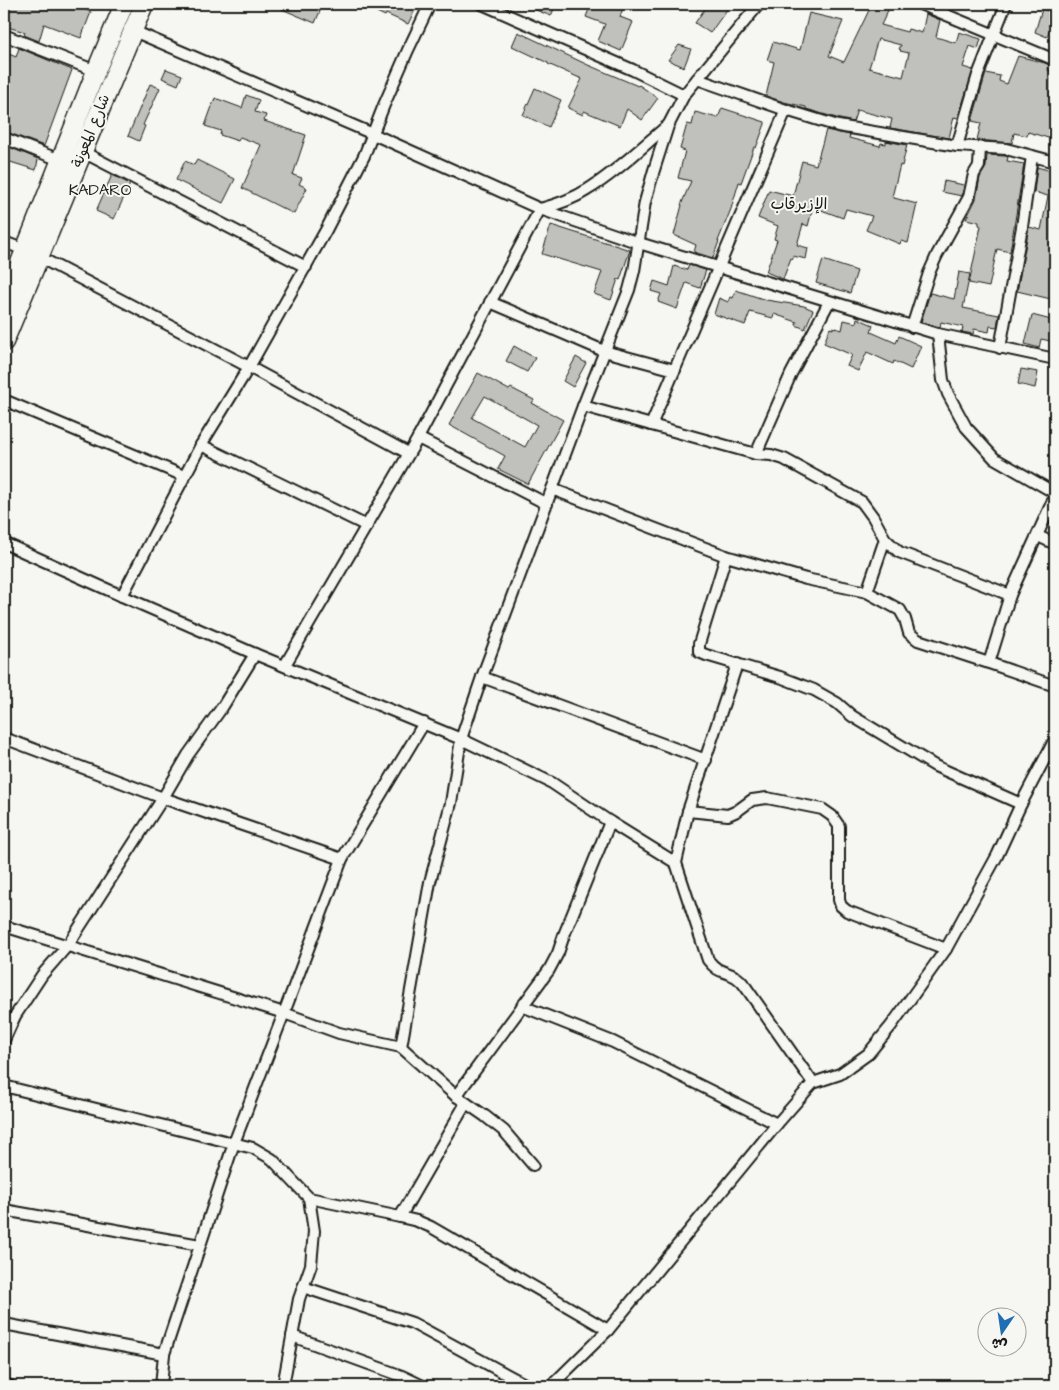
<svg xmlns="http://www.w3.org/2000/svg" width="1059" height="1390" viewBox="0 0 1059 1390" font-family="'Architects Daughter','Playpen Sans Arabic',sans-serif">
  <style>
    .building { fill: #c0c0bd; stroke: #1c1c1c; fill-rule: evenodd }
    .lines { fill: none; stroke-linecap: round; stroke-linejoin: round }
    .minor-casing { stroke: #1c1c1c; stroke-width: 14 }
    .trunk-casing { stroke: #1c1c1c; stroke-width: 21 }
    .minor { stroke: #f6f6f2; stroke-width: 10 }
    .trunk { stroke: #f6f6f2; stroke-width: 18 }
    .labels { text-anchor: middle; dominant-baseline: central; stroke-width: 4; stroke-linejoin: round; paint-order: stroke }
    .street-label { font-size: 15px; fill: #1c1c1c; stroke: #f6f6f2 }
    .neighbourhood-label { font-size: 16px; fill: #1c1c1c; stroke: #f6f6f2 }
  </style>
  <rect width="100%" height="100%" fill="#f6f6f2"/>
  <filter id="ink" filterUnits="userSpaceOnUse"><feTurbulence type="fractalNoise" baseFrequency=".02" numOctaves="2"/><feDisplacementMap in="SourceGraphic" scale="10" xChannelSelector="R" yChannelSelector="G"/><feConvolveMatrix kernelMatrix="1 2 1 2 8 2 1 2 1" color-interpolation-filters="sRGB"/></filter>
  <g filter="url(#ink)">
    <g class="building">
      <polygon points="4,4 69,4 91,12 81,38 44,24 39,41 24,35 25,32 4,26"/>
      <polygon points="270,4 323,4 315,23"/>
      <polygon points="360,4 418,4 408,24 386,14 385,16"/>
      <polygon points="521,4 556,4 551,16"/>
      <polygon points="591,4 610,4 623,8 620,17 633,22 621,51 598,41 605,24 586,17"/>
      <polygon points="708,4 731,4 710,33 695,23"/>
      <path d="M 872,4 L 891,4 L 881,25 L 907,32 L 908,29 L 922,33 L 926,14 L 940,20 L 936,37 L 956,43 L 959,32 L 981,39 L 978,49 L 970,46 L 963,67 L 973,70 L 958,118 L 954,117 L 949,138 L 890,128 L 892,119 L 857,110 L 853,122 L 840,119 L 806,109 L 806,107 L 784,102 L 766,96 L 774,62 L 767,60 L 773,42 L 800,50 L 809,13 L 843,21 L 829,56 L 844,62 ZM 878,39 L 901,45 L 899,49 L 901,50 L 900,51 L 909,53 L 903,77 L 869,68 Z"/>
      <polygon points="1042,9 1055,13 1047,37 1035,32"/>
      <polygon points="518,32 588,65 638,86 639,85 658,98 642,120 627,109 620,126 584,111 583,115 568,108 582,79 548,64 548,63 512,46"/>
      <polygon points="679,45 691,49 684,67 668,60"/>
      <polygon points="19,48 72,70 44,146 4,131 4,52 16,57"/>
      <polygon points="1018,56 1045,63 1049,65 1048,70 1055,72 1055,104 1050,122 1055,124 1055,140 1028,132 1027,136 1014,133 1012,143 977,140 981,123 972,121 986,73 1000,76 999,81 1007,84"/>
      <polygon points="166,69 182,75 178,85 162,78"/>
      <polygon points="150,84 160,88 143,125 145,126 139,141 128,136"/>
      <polygon points="535,88 561,100 549,127 523,115"/>
      <polygon points="246,95 259,100 255,112 266,115 264,121 306,135 293,175 302,178 299,184 307,188 294,214 242,188 261,145 240,137 238,141 220,135 221,131 205,126 215,98 242,108"/>
      <polygon points="722,108 765,122 765,124 756,148 754,147 741,183 739,182 731,209 718,241 719,241 713,258 694,252 696,245 674,235 682,205 681,205 691,181 678,178 685,151 680,149 687,124 692,125 695,112 718,118"/>
      <polygon points="826,130 850,135 849,138 880,146 881,143 886,144 886,141 907,145 902,166 900,165 892,197 894,197 894,198 917,204 908,243 901,241 900,244 866,230 872,216 846,209 843,218 813,207 808,226 803,224 797,245 808,248 806,259 793,256 793,259 791,258 783,279 766,272 777,240 774,239 778,226 758,218 769,190 793,196 802,161 816,165"/>
      <polygon points="4,145 38,159 36,170 4,160"/>
      <polygon points="987,155 1005,156 1008,157 1007,161 1024,164 1010,252 997,249 989,287 969,283 981,226 979,225 979,222 966,219 976,199 980,177 986,167"/>
      <polygon points="197,160 235,179 223,203 176,180 185,161 194,165"/>
      <polygon points="1037,167 1055,172 1053,187 1055,188 1055,300 1017,291 1029,227 1041,230 1048,196 1034,192"/>
      <polygon points="112,175 130,184 114,219 96,211"/>
      <polygon points="944,181 964,185 962,196 942,192"/>
      <polygon points="551,225 630,250 620,280 618,279 611,300 594,294 602,272 542,254"/>
      <polygon points="823,260 857,271 850,293 816,283"/>
      <polygon points="689,265 706,270 700,288 686,283 677,309 658,302 661,294 651,291 654,281 669,286 674,266 687,270"/>
      <polygon points="959,272 970,274 963,308 999,315 997,327 990,326 989,332 974,329 973,334 962,332 963,327 941,322 940,327 921,322 930,293 954,299"/>
      <polygon points="736,290 766,300 804,306 813,310 805,329 796,325 797,322 774,314 773,318 750,312 745,325 714,314 719,298 728,302 730,297 733,298"/>
      <polygon points="1032,315 1055,321 1055,342 1041,339 1039,348 1025,344"/>
      <polygon points="857,318 873,325 871,332 896,343 899,336 921,346 911,369 894,361 893,364 867,352 858,371 847,366 852,355 824,343 830,328 833,329 833,327 842,330 844,320 856,323"/>
      <polygon points="514,346 535,358 527,372 506,361"/>
      <polygon points="576,357 586,363 573,387 563,381"/>
      <polygon points="1021,369 1038,372 1035,388 1018,384"/>
      <path d="M 478,373 L 509,390 L 511,388 L 534,400 L 532,403 L 563,420 L 528,484 L 498,469 L 505,456 L 449,425 ZM 485,396 L 537,425 L 525,447 L 472,418 Z"/>
    </g>
    <g class="lines">
      <g class="minor-casing">
        <g id="minor">
          <polyline points="482,4 633,70 684,95"/>
          <polyline points="920,4 1055,60"/>
          <polyline points="129,29 373,134 540,209 639,243 938,334 1055,359"/>
          <polyline points="4,35 96,71"/>
          <polyline points="697,79 786,110 838,126 957,146 1006,149 1055,162"/>
          <polyline points="4,138 60,160"/>
          <polyline points="957,146 978,75 1006,4"/>
          <polyline points="83,152 306,267"/>
          <polyline points="4,242 25,250"/>
          <polyline points="39,257 249,367 408,453"/>
          <polyline points="490,302 604,351 675,370"/>
          <polyline points="912,327 929,273 937,255 969,197 974,174 979,166 980,148"/>
          <polyline points="938,334 943,380 948,394 966,427 994,458 1055,493"/>
          <polyline points="1000,348 1022,227 1032,156"/>
          <polyline points="4,400 184,476"/>
          <polyline points="583,406 756,454 771,455 784,459 862,502 873,517 885,539 899,552 1010,595"/>
          <polyline points="651,425 786,110"/>
          <polyline points="418,438 547,504"/>
          <polyline points="201,445 367,526"/>
          <polyline points="756,454 791,374 829,302"/>
          <polyline points="552,489 726,556 806,579 867,592 900,610 905,619 909,633 918,640 989,663 1055,686"/>
          <polyline points="1038,536 1055,544"/>
          <polyline points="4,543 122,596 255,654 461,739 552,783 610,822 676,863"/>
          <polyline points="726,556 699,644 699,652 706,655 780,677 814,690 837,703 852,716 935,766 1021,804"/>
          <polyline points="867,592 885,539"/>
          <polyline points="122,596 201,445 249,367 326,230 364,156 384,105 408,50 430,4"/>
          <polyline points="989,663 1010,595 1055,496"/>
          <path d="M 737,664 L 688,811 L 676,863 L 708,960 C 719,974 724,970 736,977 C 739,979 743,983 745,986 L 813,1083"/>
          <path d="M 285,665 L 418,438 L 540,209 C 556,205 573,199 587,190 C 614,174 642,147 667,126"/>
          <polyline points="482,677 706,760"/>
          <polyline points="4,738 163,798 342,859"/>
          <polyline points="688,811 728,815 737,811 752,800 767,798 822,809 832,816 839,826 839,900 841,906 847,911 946,949"/>
          <polyline points="4,926 284,1013 339,1033 401,1047 456,1096 485,1116 504,1131 533,1165"/>
          <polyline points="522,1006 613,1042 777,1124"/>
          <polyline points="4,1040 15,1016 42,975 68,945 163,798 188,755 223,706 255,654"/>
          <polyline points="401,1047 430,882 451,803 461,739 482,677 583,406 629,290 634,271 645,202 654,170 668,126 684,95 759,4"/>
          <polyline points="4,1086 253,1148 272,1159 309,1198 400,1217 417,1221 431,1227 608,1330"/>
          <polyline points="456,1096 549,970 558,953 564,935 610,822"/>
          <polyline points="4,1210 200,1245"/>
          <polyline points="400,1217 466,1103"/>
          <polyline points="303,1287 412,1323 528,1386"/>
          <polyline points="4,1324 164,1354"/>
          <polyline points="292,1336 402,1376 423,1386"/>
          <polyline points="4,1385 10,1386"/>
          <polyline points="161,1386 164,1354 234,1143 284,1013 342,859 424,723"/>
          <polyline points="283,1386 299,1299 311,1265 314,1231 309,1198"/>
          <polyline points="551,1386 608,1330 777,1124 813,1083 840,1074 868,1054 891,1026 946,949 997,856 1021,804 1055,739"/>
        </g>
      </g>
      <g class="trunk-casing">
        <g id="trunk">
          <polyline points="4,303 96,71 124,4"/>
          <polyline points="4,342 144,4"/>
        </g>
      </g>
      <use href="#minor" class="minor"/>
      <use href="#trunk" class="trunk"/>
    </g>
  </g>
  <g class="labels">
    <g class="street-label">
      <text transform="translate(91 131) rotate(-68)">شارع المعونة</text>
    </g>
    <g class="neighbourhood-label">
      <text x="100" y="190">KADARO</text>
      <text x="799" y="204">الإزيرقاب</text>
    </g>
  </g>
  <rect width="1059" height="1390" fill="none" stroke="#f6f6f2" stroke-width="20"/>
  <rect x="10" y="10" width="1039" height="1370" fill="none" stroke="#1c1c1c" stroke-width="2" filter="url(#ink)"/>
  <g transform="translate(1002 1332) rotate(193)"><circle r="24" fill="#f6f6f2" stroke="#9f9f9c"/>
  <path d="M0-4L9 19L0 12L-9 19Z" fill="#1f6fb2"/>
  <text y="-8" font-size="14" font-weight="bold" text-anchor="middle" fill="#1c1c1c">ش</text>
  </g>
</svg>
